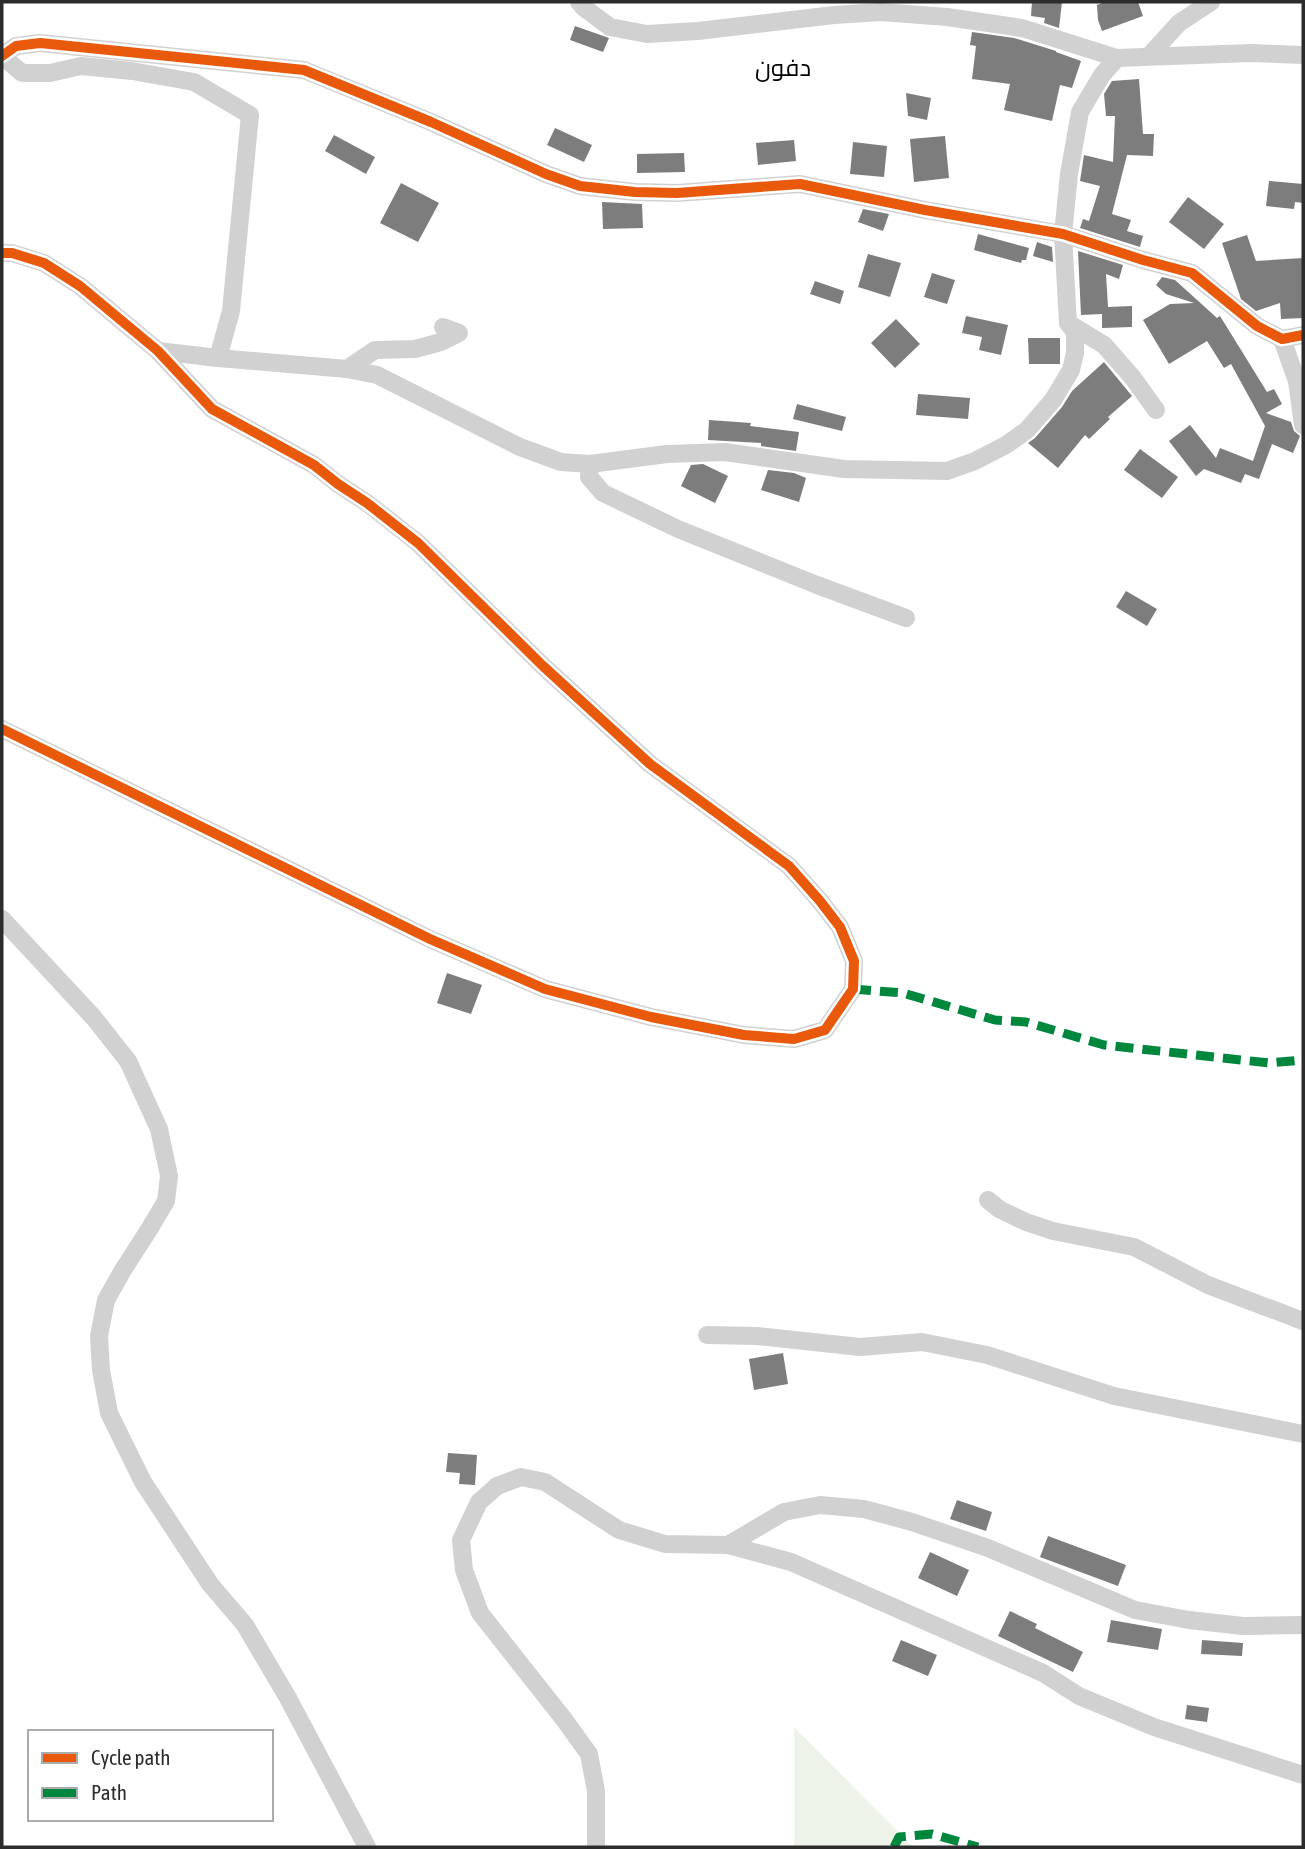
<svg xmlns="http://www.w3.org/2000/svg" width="1305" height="1849" viewBox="0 0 1305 1849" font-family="'Asap Condensed',Cairo,sans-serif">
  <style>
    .green { fill: #eef3ea }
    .building { fill: #7d7d7d }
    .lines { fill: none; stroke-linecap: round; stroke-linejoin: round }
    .minor { stroke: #d1d1d1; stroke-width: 18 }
    .quiet { stroke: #00873e; stroke-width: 9; stroke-dasharray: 18 9; stroke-linecap: butt }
    .cycleway-casing { stroke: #fff; stroke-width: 15 }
    .cycleway { stroke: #e8590c; stroke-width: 10 }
    .labels { text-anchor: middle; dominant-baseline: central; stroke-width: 7; stroke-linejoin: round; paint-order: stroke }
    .quarter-label { font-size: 24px; fill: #000; stroke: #fff }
  </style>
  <rect width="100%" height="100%" fill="#fff"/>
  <polygon class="green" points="794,1727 913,1847 794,1847"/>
  <g class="building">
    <polygon points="1032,2 1062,2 1059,28 1044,23 1045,18 1031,16"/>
    <polygon points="1105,2 1138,2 1143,16 1102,31 1098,20 1097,5"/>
    <polygon points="575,26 609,38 603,52 570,40"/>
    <polygon points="972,32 1014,38 1056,51 1056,52 1081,61 1072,88 1060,85 1052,121 1004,110 1010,84 972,79 976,46 970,45"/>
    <polygon points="1139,79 1143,134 1154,134 1153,156 1127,155 1112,214 1131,220 1127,231 1143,236 1140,247 1080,228 1083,219 1089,221 1100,186 1080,181 1084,155 1113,162 1115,116 1106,116 1104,94 1112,81"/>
    <polygon points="906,93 931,98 927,120 908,116"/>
    <polygon points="555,128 592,145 584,162 547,145"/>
    <polygon points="334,135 375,157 366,174 325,151"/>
    <polygon points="945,136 949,178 914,182 910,139"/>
    <polygon points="794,140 796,161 758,165 756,143"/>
    <polygon points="853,142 887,146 884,177 850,174"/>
    <polygon points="684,153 685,172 637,173 637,154"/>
    <polygon points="1269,181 1303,184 1303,203 1295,202 1294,209 1266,206"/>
    <polygon points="401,183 439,203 418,242 380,223"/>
    <polygon points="1188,197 1224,224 1204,249 1169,222"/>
    <polygon points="602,202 642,204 643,228 603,229"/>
    <polygon points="863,209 889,214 883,231 858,222"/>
    <polygon points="978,234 1029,248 1026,260 1022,260 1021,263 974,250"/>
    <polygon points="1247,235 1256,261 1303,258 1303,318 1281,319 1280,303 1256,311 1241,299 1222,243"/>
    <polygon points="1037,242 1052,247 1053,262 1033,256"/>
    <polygon points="1078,251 1123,265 1119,279 1106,274 1108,307 1132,306 1132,327 1102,328 1102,314 1081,315"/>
    <polygon points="868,254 901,263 890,297 858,287"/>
    <polygon points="932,273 955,280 947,304 924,297"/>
    <polygon points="1162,277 1175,280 1217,318 1220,316 1267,392 1274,389 1282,404 1266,413 1291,422 1294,431 1300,436 1293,453 1272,444 1259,479 1245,474 1241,483 1204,469 1196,476 1169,441 1190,425 1216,458 1220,448 1253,461 1265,426 1231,364 1224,368 1207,341 1169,364 1143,320 1170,304 1194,303 1166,294 1156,285"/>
    <polygon points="815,281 844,291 840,304 810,294"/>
    <polygon points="966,316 1008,325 1001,355 979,350 982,337 962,333"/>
    <polygon points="896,319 920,344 895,368 871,343"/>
    <polygon points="1028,338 1060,338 1060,364 1029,364"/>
    <polygon points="1104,362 1132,396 1108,417 1110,419 1089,439 1085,435 1058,468 1028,443 1035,438 1062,407 1072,391"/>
    <polygon points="918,394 970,398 968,419 916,415"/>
    <polygon points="797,404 846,417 842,431 793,419"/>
    <polygon points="709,420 751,423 750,426 799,432 796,451 761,446 761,443 708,440"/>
    <polygon points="1140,449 1178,477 1162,498 1124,470"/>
    <polygon points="703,464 728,476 715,503 681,486 691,465"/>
    <polygon points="768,470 794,473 806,478 799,502 761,490"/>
    <polygon points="1126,591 1157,609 1147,626 1116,607"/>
    <polygon points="447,973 482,985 471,1014 437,1003"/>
    <polygon points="783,1353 788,1384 754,1390 749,1359"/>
    <polygon points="448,1453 477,1455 475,1485 459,1484 460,1473 446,1472"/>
    <polygon points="957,1500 992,1512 986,1531 950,1519"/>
    <polygon points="1048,1536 1126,1565 1118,1586 1040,1557"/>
    <polygon points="930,1552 969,1570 957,1596 918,1578"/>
    <polygon points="1010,1611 1037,1624 1035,1628 1083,1652 1073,1672 998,1636"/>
    <polygon points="1111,1620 1162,1629 1158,1650 1107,1642"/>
    <polygon points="901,1640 937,1655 928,1676 892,1661"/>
    <polygon points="1202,1640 1243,1643 1242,1656 1201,1654"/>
    <polygon points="1187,1705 1209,1708 1207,1722 1185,1719"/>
  </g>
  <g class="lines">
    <g class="minor">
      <polyline points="579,2 583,7 610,27 647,34 698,31 834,15 881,12 947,17 1022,28 1117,58 1251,53 1303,55"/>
      <polyline points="2,56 16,46 40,43 304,70 431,122 546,174 580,186 635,192 677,193 800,184 925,210 1063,234 1143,260 1192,273 1257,326 1282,339 1303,335"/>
      <polyline points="2,56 22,73 50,73 81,66 132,71 194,82 250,115 231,311 218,358"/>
      <polyline points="1149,56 1179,23 1211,2"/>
      <polyline points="2,253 12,253 44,263 80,286 158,351 212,409 314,465 338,484 367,503 418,543 543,666 650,764 789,866 820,901 840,927 854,961 853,989 825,1030 794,1039 744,1035 651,1017 545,989 430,939 2,729"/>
      <polyline points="1068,323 1104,345 1133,378 1156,410"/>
      <polyline points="1282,339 1297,381 1303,425"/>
      <polyline points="158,351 218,358 347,369 377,375 520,447 561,462 590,464 667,454 725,452 844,469 947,471 975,461 1006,445 1027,430 1053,400 1071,370 1075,353 1075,332 1068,323 1063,234 1069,174 1080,112 1102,75 1117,58"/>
      <polyline points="347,369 375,350 415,349 441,342 459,333 443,327"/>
      <polyline points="590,464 589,477 603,493 678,529 817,585 906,618"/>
      <polyline points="2,919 94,1018 128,1061 159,1129 169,1176 166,1201 150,1228 123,1270 106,1300 99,1336 101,1370 109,1413 143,1482 210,1584 245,1625 288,1698 367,1847"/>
      <polyline points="988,1200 999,1209 1026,1222 1053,1231 1134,1247 1208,1285 1303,1321"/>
      <polyline points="707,1335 757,1336 860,1347 922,1342 987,1355 1114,1396 1303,1434"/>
      <polyline points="728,1545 784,1512 820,1505 864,1509 912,1522 988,1548 1135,1610 1189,1620 1243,1626 1303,1625"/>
      <polyline points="596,1847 596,1791 589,1754 563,1718 480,1613 464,1570 461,1540 479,1502 497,1486 521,1477 545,1482 619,1530 665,1544 728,1545 791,1562 1043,1673 1079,1696 1154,1727 1303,1775"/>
    </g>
    <g class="quiet">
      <polyline points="853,989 903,993 995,1020 1026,1022 1104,1045 1269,1063 1303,1060"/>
      <polyline points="894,1847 899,1837 932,1834 978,1847"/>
    </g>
    <g class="cycleway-casing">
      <g id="cycleway">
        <polyline points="2,56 16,46 40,43 304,70 431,122 546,174 580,186 635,192 677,193 800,184 925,210 1063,234 1143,260 1192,273 1257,326 1282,339 1303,335"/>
        <polyline points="2,253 12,253 44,263 80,286 158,351 212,409 314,465 338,484 367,503 418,543 543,666 650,764 789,866 820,901 840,927 854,961 853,989 825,1030 794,1039 744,1035 651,1017 545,989 430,939 2,729"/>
      </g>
    </g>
    <use href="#cycleway" class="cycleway"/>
  </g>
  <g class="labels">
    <g class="quarter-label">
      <text x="783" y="67">دفون</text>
    </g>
  </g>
  <rect width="1305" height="1849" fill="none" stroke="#2c2c2c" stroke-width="7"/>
  <rect x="28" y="1730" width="245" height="91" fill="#ffffff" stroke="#ababab" stroke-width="2"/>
  <rect x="42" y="1753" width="35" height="10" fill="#e8590c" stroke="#ababab" stroke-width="2"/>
  <text x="91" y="1765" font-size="21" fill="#2c2c2c">Cycle path</text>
  <rect x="42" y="1788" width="35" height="10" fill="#00873e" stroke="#ababab" stroke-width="2"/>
  <text x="91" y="1800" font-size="21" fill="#2c2c2c">Path</text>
</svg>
